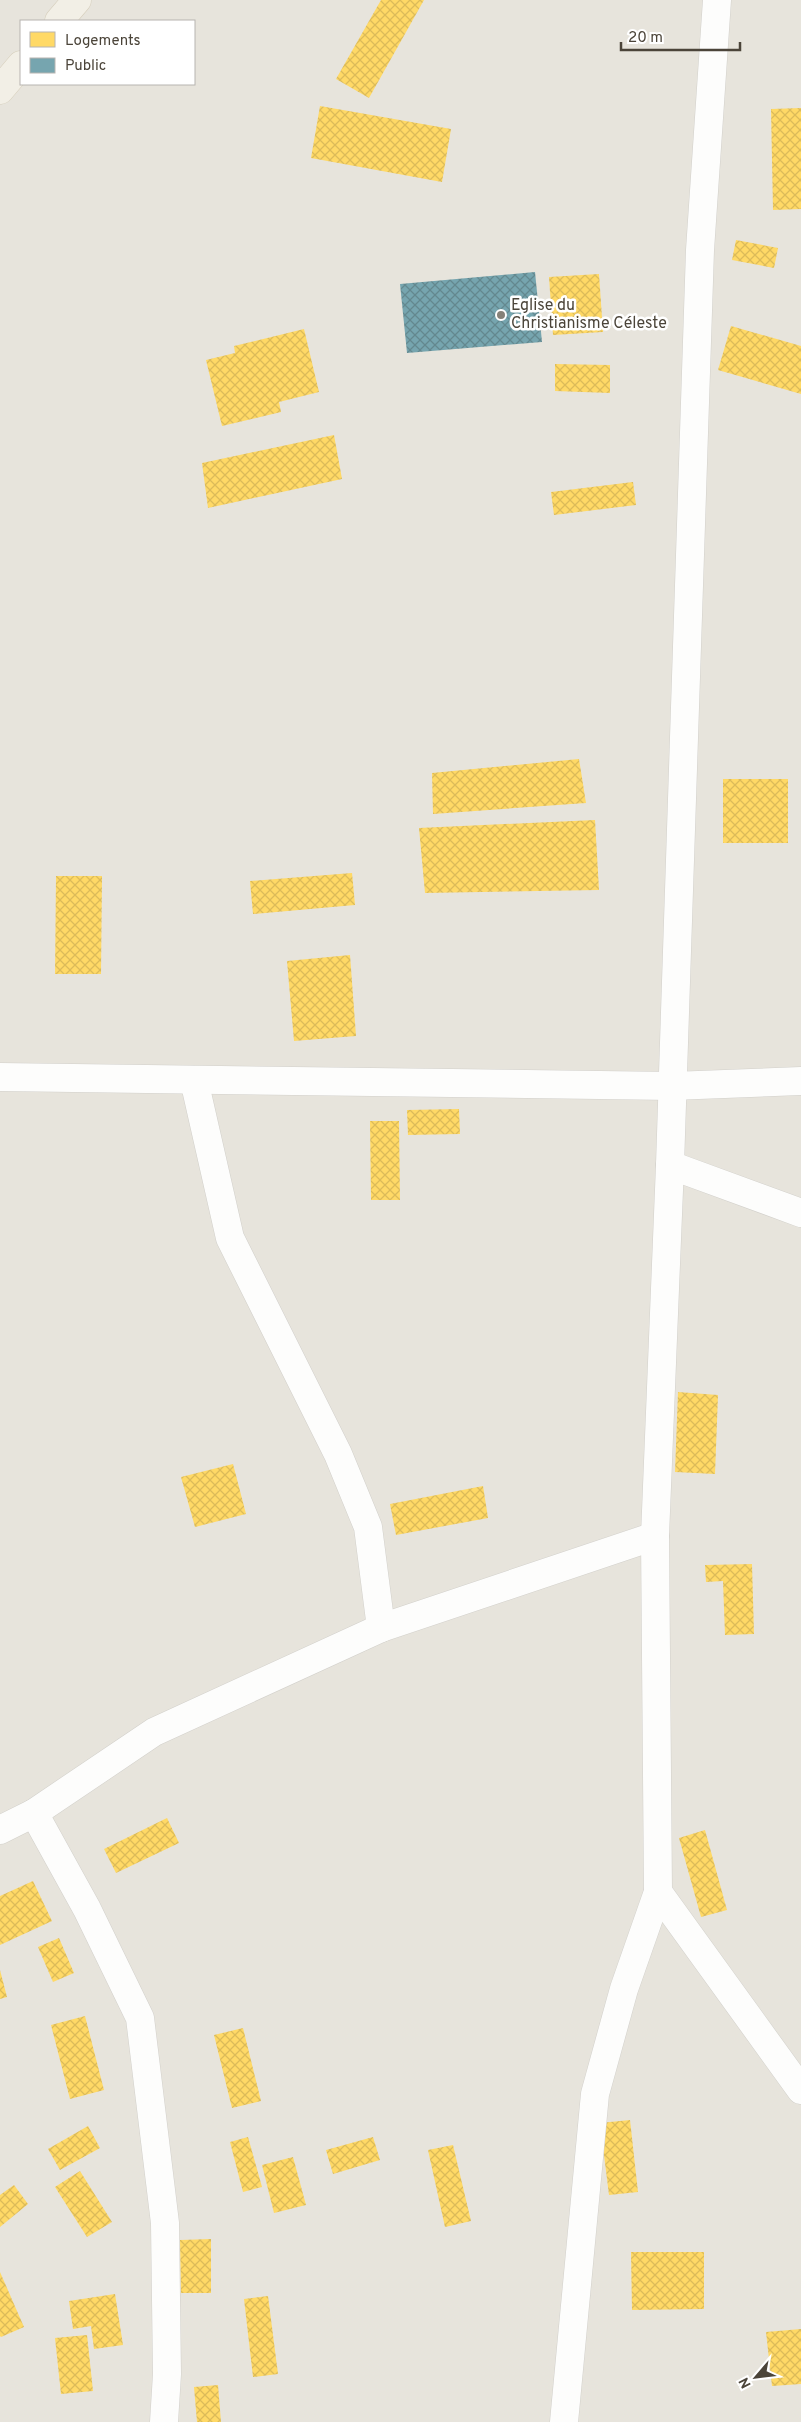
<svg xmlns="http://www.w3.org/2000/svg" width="801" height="2422" viewBox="0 0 801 2422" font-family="Overpass,sans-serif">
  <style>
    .residential { fill: #e7e4dc; fill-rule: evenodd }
    .homes { fill: url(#homes-cross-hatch) }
    .public { fill: url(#public-cross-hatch) }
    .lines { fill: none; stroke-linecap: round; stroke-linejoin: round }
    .minor-casing { stroke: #d2d0cb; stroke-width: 29 }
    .tertiary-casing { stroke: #d2d0cb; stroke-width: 29 }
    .primary-casing { stroke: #d6cebb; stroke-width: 29 }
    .minor { stroke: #fdfdfc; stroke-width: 28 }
    .tertiary { stroke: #fdfdfc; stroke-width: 28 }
    .primary { stroke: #f2efe6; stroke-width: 28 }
    .poi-dot { fill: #868178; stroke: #fff; stroke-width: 2 }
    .labels { text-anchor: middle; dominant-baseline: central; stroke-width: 5; stroke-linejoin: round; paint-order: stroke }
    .poi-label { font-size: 16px; fill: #4b4439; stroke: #fff; text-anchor: start }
  </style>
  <defs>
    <pattern id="homes-cross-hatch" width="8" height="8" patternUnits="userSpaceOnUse" patternTransform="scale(1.25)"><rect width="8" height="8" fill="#ffd966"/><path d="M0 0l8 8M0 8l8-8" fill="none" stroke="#dcbb59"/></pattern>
    <pattern id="public-cross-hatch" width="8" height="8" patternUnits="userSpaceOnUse" patternTransform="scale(1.25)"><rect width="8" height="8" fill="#76a5af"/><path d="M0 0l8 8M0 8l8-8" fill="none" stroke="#63888f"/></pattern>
  </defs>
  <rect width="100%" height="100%" fill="#f4f2ee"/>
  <path class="residential" d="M 0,0 L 801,0 L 801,2422 L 0,2422 ZM 21,21 L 194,21 L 194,84 L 21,84 Z"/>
  <g class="homes">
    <polygon points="381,0 424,0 369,98 336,79"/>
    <polygon points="320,106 451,129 442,182 311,158"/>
    <polygon points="801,108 801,209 773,210 771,109"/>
    <polygon points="736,240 778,248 774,268 732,260"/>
    <polygon points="599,274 603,332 553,335 549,277"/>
    <polygon points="731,326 801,346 801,394 718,370"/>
    <polygon points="304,329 319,392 279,402 281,412 222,426 206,360 235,353 234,346"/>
    <polygon points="555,364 610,365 610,393 555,391"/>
    <polygon points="334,435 342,479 208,508 202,463"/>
    <polygon points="633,482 636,505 554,515 551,492"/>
    <polygon points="579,759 586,803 433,814 432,773"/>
    <rect x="723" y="779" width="65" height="64"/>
    <polygon points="595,820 599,890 425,893 419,828"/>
    <polygon points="352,873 355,905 253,914 250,881"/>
    <polygon points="56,876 102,876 101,974 55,974"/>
    <polygon points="350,955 356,1036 294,1041 287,961"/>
    <polygon points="459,1109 460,1134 408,1135 407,1110"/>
    <polygon points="370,1121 399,1121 400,1200 371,1200"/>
    <polygon points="678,1392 718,1395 715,1474 675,1472"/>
    <polygon points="233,1464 246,1514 195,1527 181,1477"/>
    <polygon points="483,1486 488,1518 396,1535 390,1504"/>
    <polygon points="752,1564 754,1634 725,1635 723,1581 706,1582 705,1565"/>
    <polygon points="167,1818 179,1843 116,1873 104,1849"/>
    <polygon points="705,1830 727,1910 701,1917 679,1838"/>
    <polygon points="33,1881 52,1921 0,1945 0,1896"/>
    <polygon points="59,1938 74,1973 53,1982 38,1947"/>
    <polygon points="0,1970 7,1997 0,1999"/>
    <polygon points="85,2016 104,2090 70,2099 51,2025"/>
    <polygon points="243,2028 261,2101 232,2108 214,2035"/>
    <polygon points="630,2120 638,2192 609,2195 600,2123"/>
    <polygon points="88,2126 100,2148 60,2170 48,2149"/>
    <polygon points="248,2137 262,2187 243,2192 230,2142"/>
    <polygon points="373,2137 380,2160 333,2174 326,2150"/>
    <polygon points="453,2145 471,2221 445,2227 428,2150"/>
    <polygon points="293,2157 306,2205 274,2213 262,2165"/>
    <polygon points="80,2171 112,2222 87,2237 55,2187"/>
    <polygon points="14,2185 28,2204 0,2227 0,2195"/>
    <polygon points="211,2239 211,2293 181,2293 180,2240"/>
    <polygon points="631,2252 704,2252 704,2309 632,2310"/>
    <polygon points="0,2272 24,2327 1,2337 0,2336"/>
    <polygon points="115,2294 123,2345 94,2349 91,2326 73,2329 69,2301"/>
    <polygon points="268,2296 278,2374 253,2377 244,2299"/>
    <polygon points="801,2329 801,2384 772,2386 766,2332"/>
    <polygon points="87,2335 93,2391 61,2394 55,2338"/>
    <polygon points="218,2385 221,2422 197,2422 194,2387"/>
  </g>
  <polygon class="public" points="535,272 542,342 407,353 400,284"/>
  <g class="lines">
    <g class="minor-casing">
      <g id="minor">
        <polyline points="0,1077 672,1086 801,1081"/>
        <polyline points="194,1080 230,1238 338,1454 368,1527 381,1628"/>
        <polyline points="670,1165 801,1213"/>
        <polyline points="34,1813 87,1909 140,2018 165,2223 167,2374 164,2422"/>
        <polyline points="0,1830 34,1813 154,1732 381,1628 655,1536"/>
        <polyline points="564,2422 595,2094 624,1989 658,1892"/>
      </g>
    </g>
    <g class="tertiary-casing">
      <polyline id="tertiary" points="717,0 700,250 670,1165 655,1536 658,1892 801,2090"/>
    </g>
    <g class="primary-casing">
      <g id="primary">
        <polyline points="59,21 77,0"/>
        <polyline points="0,90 21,65"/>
      </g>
    </g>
    <use href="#minor" class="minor"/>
    <use href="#tertiary" class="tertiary"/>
    <use href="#primary" class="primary"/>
  </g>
  <circle class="poi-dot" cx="501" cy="315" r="5"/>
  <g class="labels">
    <g class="poi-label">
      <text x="511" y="306">Eglise du<tspan x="511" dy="18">Christianisme Céleste</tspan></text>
    </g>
  </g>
  <rect x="20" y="20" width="175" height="65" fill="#ffffff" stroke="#b7b4b0"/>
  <rect x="30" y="32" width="25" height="15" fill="#ffd966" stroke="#b7b4b0"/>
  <text x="65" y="45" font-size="15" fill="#4b4439">Logements</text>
  <rect x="30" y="58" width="25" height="15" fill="#76a5af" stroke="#b7b4b0"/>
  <text x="65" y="70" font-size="15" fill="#4b4439">Public</text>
  <g transform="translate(756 2377) rotate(242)" stroke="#ffffff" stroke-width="4" paint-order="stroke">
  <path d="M0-4L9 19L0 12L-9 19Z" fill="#4b4439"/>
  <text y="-8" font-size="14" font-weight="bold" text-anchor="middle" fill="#4b4439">N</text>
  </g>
  <path d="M621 42v8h119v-8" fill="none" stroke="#4b4439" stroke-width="2.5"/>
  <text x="628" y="42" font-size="15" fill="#4b4439" stroke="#ffffff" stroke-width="4" paint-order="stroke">20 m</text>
</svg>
